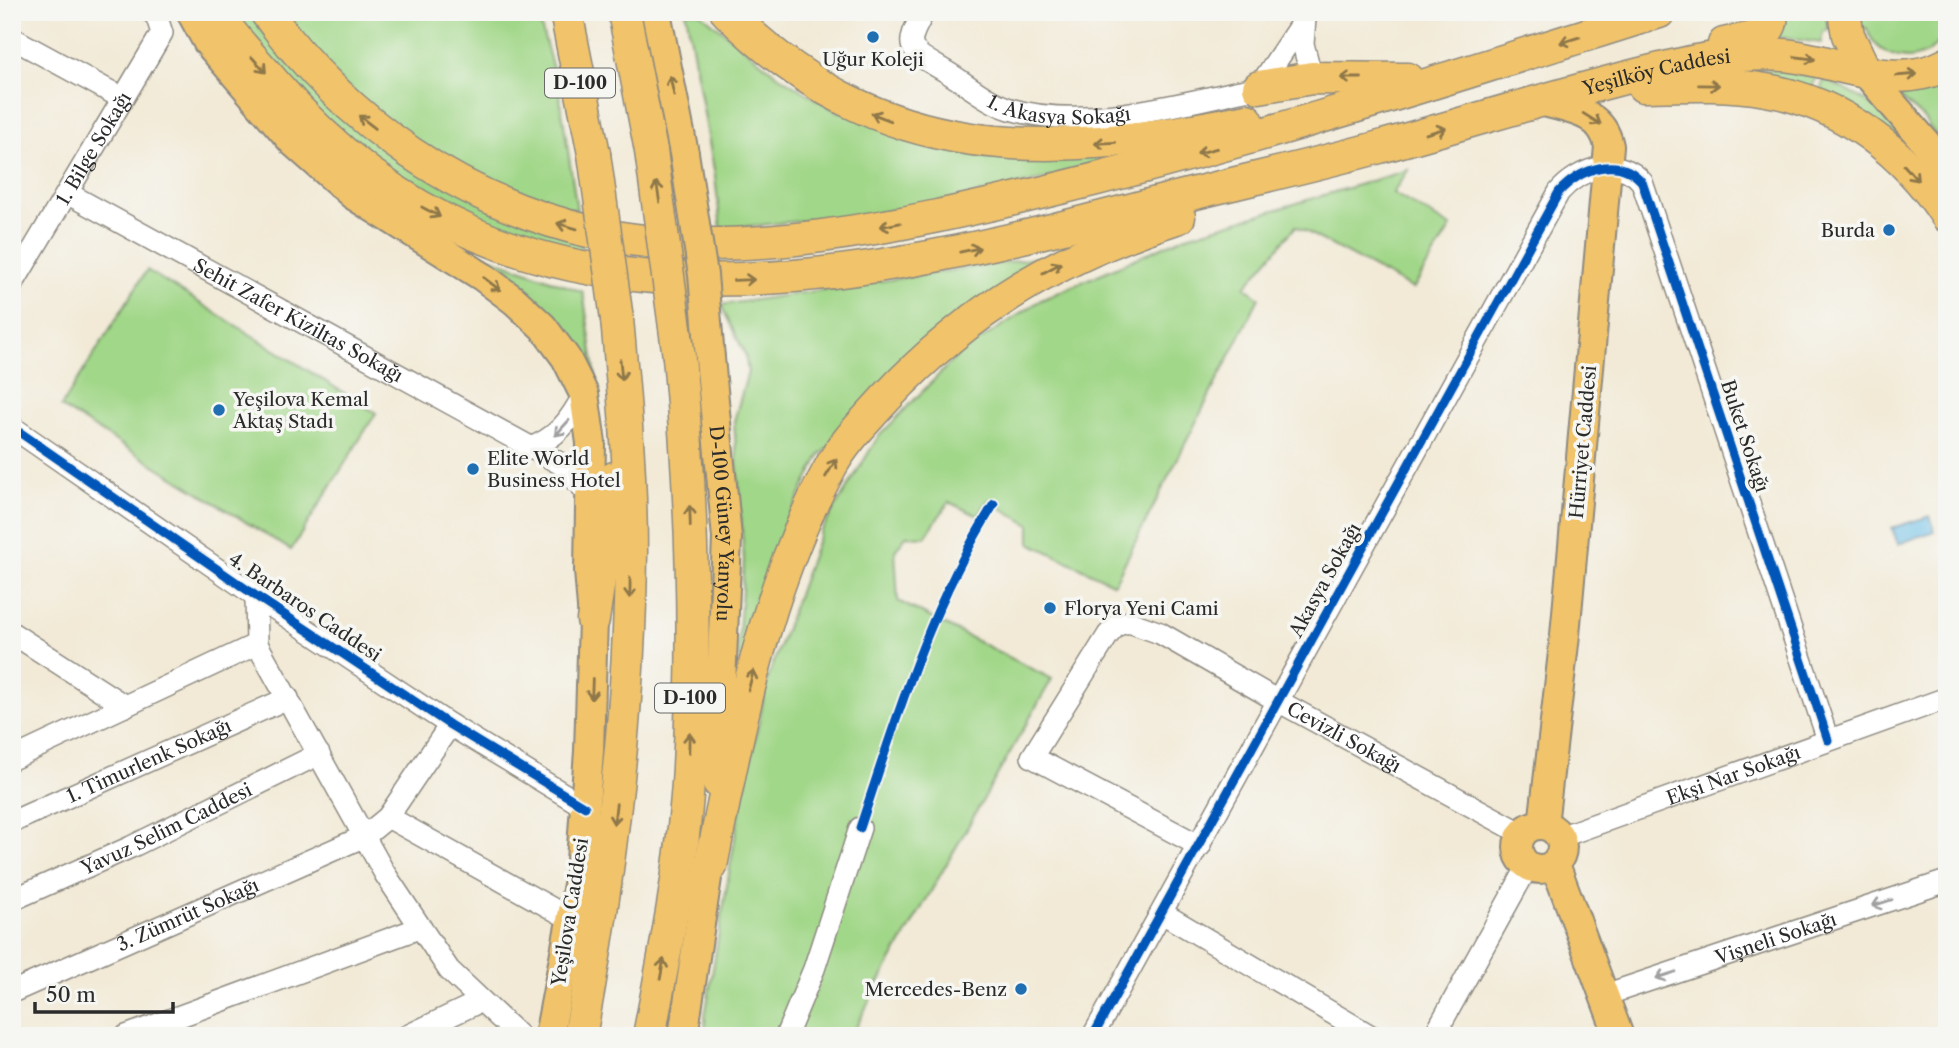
<svg xmlns="http://www.w3.org/2000/svg" width="1959" height="1048" viewBox="0 0 1959 1048" font-family="'Libre Caslon Text',serif">
  <style>
    .green { fill: #a1d788; stroke: #66815a; stroke-width: 2 }
    .water { fill: #6cbfe8; stroke: #4c758a; stroke-width: 2 }
    .lines { fill: none; stroke-linecap: round; stroke-linejoin: round }
    .minor-casing { stroke: #8e8a81; stroke-width: 24 }
    .major-casing { stroke: #8e8a81; stroke-width: 32 }
    .highway-casing { stroke: #8e8a81; stroke-width: 35 }
    .minor { stroke: #fff; stroke-width: 21 }
    .major { stroke: #f1c36a; stroke-width: 28 }
    .highway { stroke: #f1c36a; stroke-width: 32 }
    .major-bridge-casing { stroke: #8e8a81; stroke-width: 32; stroke-linecap: butt }
    .highway-bridge-casing { stroke: #8e8a81; stroke-width: 35; stroke-linecap: butt }
    .major-bridge { stroke: #f1c36a; stroke-width: 28 }
    .highway-bridge { stroke: #f1c36a; stroke-width: 32 }
    .cycleway-casing { stroke: #f6f6f2; stroke-width: 13 }
    .cycleway { stroke: #0057b8; stroke-width: 9 }
    .oneway { stroke: #8e774a }
    .oneway2 { stroke: #a0a0a0 }
    .poi-dot { fill: #1f6fb2; stroke: #f6f6f2; stroke-width: 2.5 }
    .labels { text-anchor: middle; dominant-baseline: central; stroke-width: 7; stroke-linejoin: round; paint-order: stroke }
    .shield { fill: #f6f6f2; stroke: #686867; stroke-width: 2 }
    .shield-label { font-size: 18px; font-weight: bold; fill: #2b2b2b }
    .poi-label { font-size: 19px; fill: #2b2b2b; stroke: #f6f6f2; text-anchor: start }
    .street-label { font-size: 19px; fill: #2b2b2b; stroke: #f6f6f2 }
  </style>
  <rect width="100%" height="100%" fill="#f6f6f2"/>
  <filter id="ink" filterUnits="userSpaceOnUse"><feTurbulence type="fractalNoise" baseFrequency=".0143" numOctaves="2"/><feDisplacementMap in="SourceGraphic" scale="14" xChannelSelector="R" yChannelSelector="G"/><feConvolveMatrix kernelMatrix="1 2 1 2 8 2 1 2 1" color-interpolation-filters="sRGB"/></filter>
  <filter id="wash" filterUnits="userSpaceOnUse"><feTurbulence type="fractalNoise" baseFrequency=".00686" numOctaves="4" result="noise"/><feDisplacementMap in="SourceGraphic" scale="28" xChannelSelector="R" yChannelSelector="G"/><feGaussianBlur stdDeviation="1.57" result="paint"/><feColorMatrix in="noise" values="0 0 0 0 0 0 0 0 0 0 0 0 0 0 0 0 0 1.4 0 .05"/><feComposite in="paint" operator="in"/></filter>
  <g filter="url(#wash)">
    <rect width="100%" height="100%" fill="#f2ead7"/>
    <g class="green">
      <polygon points="230,12 248,12 287,63 580,240 584,254 472,218 396,176 317,113"/>
      <path d="M 283,12 L 537,12 L 559,91 L 577,210 C 461,187 349,110 283,12 Z"/>
      <polygon points="686,12 699,12 779,76 836,111 1162,151 990,192 870,214 721,229 715,176"/>
      <polygon points="1786,12 1826,12 1828,31 1823,31 1821,43 1777,37"/>
      <path d="M 1858,12 L 1947,12 L 1947,31 C 1941,38 1936,47 1928,52 C 1904,66 1874,53 1867,28 L 1860,30 Z"/>
      <polygon points="1775,69 1817,77 1810,90 1722,72"/>
      <path d="M 1824,80 C 1889,107 1904,130 1940,187 L 1819,93 Z"/>
      <polygon points="1947,84 1947,151 1924,119 1897,95 1916,94"/>
      <polygon points="1408,170 1393,193 1451,227 1413,289 1296,226 1245,287 1259,298 1114,584 1030,543 1030,525 988,500 978,516 949,502 925,537 906,536 895,551 898,601 1052,679 873,993 852,1036 706,1036 705,1016 737,826 768,678 821,531 878,437 958,355 1041,300 1187,236"/>
      <polygon points="461,247 583,292 597,385 570,342"/>
      <polygon points="1048,256 820,455 784,528 740,665 738,648 744,560 734,421 748,372 745,354 721,305"/>
      <polygon points="147,270 376,413 291,550 61,407"/>
    </g>
    <polygon class="water" points="1930,516 1935,531 1898,544 1892,528"/>
  </g>
  <g filter="url(#ink)">
    <g class="lines">
      <g class="minor-casing">
        <g id="minor">
          <path id="s1" d="M 924,12 C 902,50 910,50 945,71 C 966,83 987,102 1010,109 C 1086,132 1184,102 1259,87 L 1309,12"/>
          <polyline points="1305,19 1303,44 1312,78"/>
          <polyline points="12,38 122,98"/>
          <path id="s2" d="M 67,193 L 561,464 L 587,492 L 589,500"/>
          <path id="s3" d="M 12,285 L 162,33 L 156,15 L 151,12"/>
          <polyline points="12,427 256,596 450,725 585,807"/>
          <path d="M 528,449 C 557,438 570,421 584,394"/>
          <polyline points="256,596 257,644 385,874 449,970 519,1036"/>
          <polyline points="12,633 125,706"/>
          <polyline points="12,759 257,644"/>
          <polyline points="388,817 569,918"/>
          <path id="s4" d="M 12,822 L 288,698"/>
          <path id="s5" d="M 1560,837 L 1947,698"/>
          <path id="s6" d="M 1200,846 L 1032,757 L 1108,635 L 1117,625 L 1129,622 L 1160,633 L 1278,701 L 1523,834"/>
          <path id="s7" d="M 12,900 L 131,847 L 319,754"/>
          <polyline points="1162,913 1371,1036"/>
          <path id="s8" d="M 12,992 L 365,836 L 388,817 L 450,725"/>
          <path id="s9" d="M 1605,995 L 1947,881"/>
          <polyline points="126,1036 419,928"/>
          <polyline points="407,1036 481,1001"/>
          <polyline points="786,1036 814,969 860,828"/>
          <path d="M 1093,1036 L 1559,192 C 1579,169 1619,154 1642,182 L 1828,740"/>
          <polyline points="1434,1036 1528,866"/>
        </g>
      </g>
      <g class="major-casing">
        <g id="major">
          <polyline points="191,12 208,43 293,142 353,195 483,277 515,301 543,327 566,358 584,394 591,443 589,571 593,620 589,751 580,874 549,1036"/>
          <polyline points="656,12 684,153"/>
          <polyline points="1866,73 1926,143 1947,179"/>
          <path d="M 1541,101 C 1570,110 1602,111 1609,146 L 1565,635 L 1543,825"/>
          <path id="s10" d="M 710,358 L 727,538 L 717,783"/>
          <circle cx="1540" cy="847" r="22"/>
          <polyline points="1555,864 1619,1036"/>
          <polyline points="683,1036 712,845"/>
        </g>
      </g>
      <g class="highway-casing">
        <g id="highway">
          <path id="s11" d="M 216,12 C 233,39 255,60 275,84 C 517,367 855,283 1168,200 C 1237,182 1307,167 1376,148 C 1475,121 1573,89 1673,66 C 1709,57 1746,52 1784,55 C 1839,60 1894,93 1947,64"/>
          <path d="M 266,12 C 347,123 461,203 596,233 C 733,264 909,224 1044,192 C 1252,142 1455,76 1659,12"/>
          <polyline points="566,12 594,154"/>
          <polyline points="624,12 651,151"/>
          <path d="M 727,12 C 881,166 1048,160 1247,120"/>
          <polyline points="1844,12 1848,35 1866,73"/>
          <path d="M 1724,44 C 1743,39 1776,40 1771,12"/>
          <path d="M 1643,86 C 1684,85 1726,83 1766,90 C 1841,102 1907,154 1947,216"/>
          <polyline points="1259,87 1312,78 1408,79"/>
          <polyline points="593,620 614,478"/>
          <path d="M 711,866 C 738,731 763,591 830,468 C 843,443 867,419 886,398 C 970,308 1062,255 1179,217"/>
          <path d="M 580,1036 C 610,876 630,715 631,551 C 631,474 624,396 617,319"/>
          <path d="M 649,1036 C 665,953 682,868 688,783 C 697,642 692,498 679,357"/>
        </g>
      </g>
      <use href="#minor" class="minor"/>
      <use href="#major" class="major"/>
      <use href="#highway" class="highway"/>
      <g class="major-bridge-casing">
        <polyline id="major-bridge" points="684,153 703,275 710,358"/>
      </g>
      <g class="highway-bridge-casing">
        <g id="highway-bridge">
          <polyline points="651,151 679,357"/>
          <polyline points="594,154 617,319"/>
        </g>
      </g>
      <use href="#major-bridge" class="major-bridge"/>
      <use href="#highway-bridge" class="highway-bridge"/>
      <g class="cycleway-casing">
        <g id="cycleway">
          <polyline points="12,427 256,596 450,725 585,807"/>
          <path d="M 860,828 C 898,713 929,608 994,504"/>
          <path d="M 1093,1036 L 1559,192 C 1579,169 1619,154 1642,182 L 1828,740"/>
        </g>
      </g>
      <use href="#cycleway" class="cycleway"/>
    </g>
    <defs><path id="oneway-shaft" d="M-6 0H5M1.5-3L5.5 0L1.5 3" fill="none" stroke-width="1.6" stroke-linecap="round" stroke-linejoin="round" transform="scale(1.75)"/></defs>
    <g class="oneway">
      <use href="#oneway-shaft" transform="translate(1570 40) rotate(163)"/>
      <use href="#oneway-shaft" transform="translate(1805 58) rotate(8)"/>
      <use href="#oneway-shaft" transform="translate(259 65) rotate(48)"/>
      <use href="#oneway-shaft" transform="translate(1907 75) rotate(-5)"/>
      <use href="#oneway-shaft" transform="translate(1351 78) rotate(-180)"/>
      <use href="#oneway-shaft" transform="translate(1709 85) rotate(1)"/>
      <use href="#oneway-shaft" transform="translate(672 86) rotate(-102)"/>
      <use href="#oneway-shaft" transform="translate(881 117) rotate(-159)"/>
      <use href="#oneway-shaft" transform="translate(1592 119) rotate(32)"/>
      <use href="#oneway-shaft" transform="translate(367 122) rotate(-142)"/>
      <use href="#oneway-shaft" transform="translate(1436 131) rotate(-16)"/>
      <use href="#oneway-shaft" transform="translate(1105 143) rotate(177)"/>
      <use href="#oneway-shaft" transform="translate(1207 151) rotate(164)"/>
      <use href="#oneway-shaft" transform="translate(1911 173) rotate(48)"/>
      <use href="#oneway-shaft" transform="translate(658 192) rotate(-99)"/>
      <use href="#oneway-shaft" transform="translate(431 212) rotate(28)"/>
      <use href="#oneway-shaft" transform="translate(890 225) rotate(169)"/>
      <use href="#oneway-shaft" transform="translate(567 226) rotate(-164)"/>
      <use href="#oneway-shaft" transform="translate(970 250) rotate(-12)"/>
      <use href="#oneway-shaft" transform="translate(1052 268) rotate(-29)"/>
      <use href="#oneway-shaft" transform="translate(744 280) rotate(-2)"/>
      <use href="#oneway-shaft" transform="translate(492 284) rotate(37)"/>
      <use href="#oneway-shaft" transform="translate(621 370) rotate(85)"/>
      <use href="#oneway-shaft" transform="translate(831 468) rotate(-59)"/>
      <use href="#oneway-shaft" transform="translate(690 516) rotate(-92)"/>
      <use href="#oneway-shaft" transform="translate(630 588) rotate(91)"/>
      <use href="#oneway-shaft" transform="translate(751 680) rotate(-75)"/>
      <use href="#oneway-shaft" transform="translate(592 689) rotate(92)"/>
      <use href="#oneway-shaft" transform="translate(689 743) rotate(-89)"/>
      <use href="#oneway-shaft" transform="translate(615 814) rotate(97)"/>
      <use href="#oneway-shaft" transform="translate(662 969) rotate(-80)"/>
    </g>
    <g class="oneway2">
      <use href="#oneway-shaft" transform="translate(562 428) rotate(132)"/>
      <use href="#oneway-shaft" transform="translate(1882 903) rotate(162)"/>
      <use href="#oneway-shaft" transform="translate(1666 975) rotate(162)"/>
    </g>
  </g>
  <g class="poi-dot">
    <circle cx="873" cy="37" r="7"/>
    <circle cx="1889" cy="230" r="7"/>
    <circle cx="219" cy="410" r="7"/>
    <circle cx="473" cy="469" r="7"/>
    <circle cx="1050" cy="608" r="7"/>
    <circle cx="1021" cy="989" r="7"/>
  </g>
  <g class="labels">
    <g class="shield">
      <rect x="545" y="68.5" width="70" height="29" rx="5"/>
      <rect x="655" y="683.5" width="70" height="29" rx="5"/>
    </g>
    <g class="shield-label">
      <text x="580" y="83">D-100</text>
      <text x="690" y="698">D-100</text>
    </g>
    <g class="poi-label">
      <text x="873" y="59" text-anchor="middle">Uğur Koleji</text>
      <text x="1875" y="230" text-anchor="end">Burda</text>
      <text x="233" y="399">Yeşilova Kemal<tspan x="233" dy="22">Aktaş Stadı</tspan></text>
      <text x="487" y="458">Elite World<tspan x="487" dy="22">Business Hotel</tspan></text>
      <text x="1064" y="608">Florya Yeni Cami</text>
      <text x="1007" y="989" text-anchor="end">Mercedes-Benz</text>
    </g>
    <g class="street-label">
      <text stroke="none"><textPath href="#s11" startOffset="1558">Yeşilköy Caddesi</textPath></text>
      <text stroke="none"><textPath href="#s1" startOffset="203">1. Akasya Sokağı</textPath></text>
      <text stroke="none"><textPath href="#s3" startOffset="159">1. Bilge Sokağı</textPath></text>
      <text stroke="none"><textPath href="#s2" startOffset="264">Sehit Zafer Kiziltas Sokağı</textPath></text>
      <text transform="translate(1745 436) rotate(72)">Buket Sokağı</text>
      <text transform="translate(1583 442) rotate(-85)">Hürriyet Caddesi</text>
      <text stroke="none"><textPath href="#s10" startOffset="166">D-100 Güney Yanyolu</textPath></text>
      <text transform="translate(1325 580) rotate(-61)">Akasya Sokağı</text>
      <text transform="translate(305 607) rotate(34)">4. Barbaros Caddesi</text>
      <text stroke="none"><textPath href="#s6" startOffset="604">Cevizli Sokağı</textPath></text>
      <text stroke="none"><textPath href="#s4" startOffset="150">1. Timurlenk Sokağı</textPath></text>
      <text stroke="none"><textPath href="#s5" startOffset="184">Ekşi Nar Sokağı</textPath></text>
      <text stroke="none"><textPath href="#s7" startOffset="170">Yavuz Selim Caddesi</textPath></text>
      <text transform="translate(570 912) rotate(-81)">Yeşilova Caddesi</text>
      <text stroke="none"><textPath href="#s8" startOffset="192">3. Zümrüt Sokağı</textPath></text>
      <text stroke="none"><textPath href="#s9" startOffset="180">Vişneli Sokağı</textPath></text>
    </g>
  </g>
  <rect width="1959" height="1048" fill="none" stroke="#f6f6f2" stroke-width="42"/>
  <path d="M35 1002v10h138v-10" fill="none" stroke="#2b2b2b" stroke-width="3.5"/>
  <text x="46" y="1002" font-size="21" fill="#2b2b2b" stroke="#f6f6f2" stroke-width="5" paint-order="stroke">50 m</text>
</svg>
